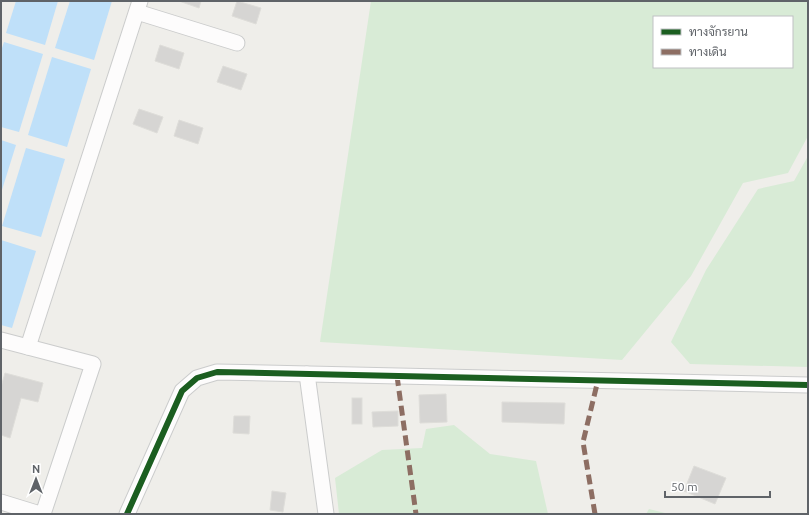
<svg xmlns="http://www.w3.org/2000/svg" width="809" height="515" viewBox="0 0 809 515" font-family="Ubuntu,Sarabun,sans-serif">
  <style>
    .green { fill: #d8ebd6; fill-rule: evenodd }
    .water { fill: #bfe0f9 }
    .building { fill: #d6d5d3; stroke: #deddd9 }
    .lines { fill: none; stroke-linecap: round; stroke-linejoin: round }
    .minor-casing { stroke: #cbcccc; stroke-width: 17 }
    .minor { stroke: #fdfcfc; stroke-width: 15 }
    .quiet { stroke: #8d6e63; stroke-width: 5; stroke-dasharray: 10 5; stroke-linecap: butt }
    .cycleway-casing { stroke: #fff; stroke-width: 8 }
    .cycleway { stroke: #1b5e20; stroke-width: 6 }
  </style>
  <rect width="100%" height="100%" fill="#efeeea"/>
  <g class="green">
    <path d="M 371,1 L 808,1 L 808,136 L 788,173 L 743,183 L 691,276 L 622,360 L 320,342 ZM 654,17 L 792,17 L 792,67 L 654,67 Z"/>
    <polygon points="808,156 808,367 690,364 671,342 706,270 758,189 794,181"/>
    <polygon points="454,425 490,454 536,461 548,514 339,514 335,478 382,450 422,448 426,429"/>
    <polygon points="649,509 669,514 646,514"/>
  </g>
  <g class="water">
    <polygon points="16,1 58,1 45,45 6,33"/>
    <polygon points="70,1 112,1 94,60 55,48"/>
    <polygon points="4,42 43,54 19,132 1,127 1,51"/>
    <polygon points="52,57 91,69 67,147 28,135"/>
    <polygon points="1,140 16,145 1,193"/>
    <polygon points="26,148 65,159 41,237 2,226"/>
    <polygon points="1,240 36,251 12,328 1,325"/>
  </g>
  <g class="building">
    <polygon points="179,1 201,1 199,8"/>
    <polygon points="237,1 261,8 256,24 232,16"/>
    <polygon points="160,45 184,53 179,69 155,61"/>
    <polygon points="223,66 247,74 241,90 217,82"/>
    <polygon points="139,109 163,117 157,133 133,124"/>
    <polygon points="179,120 203,128 198,144 174,136"/>
    <polygon points="5,373 43,383 38,402 21,398 10,438 1,435 1,387"/>
    <polygon points="446,394 447,422 420,423 419,395"/>
    <rect x="352" y="398" width="10" height="26"/>
    <polygon points="502,402 565,403 564,424 502,422"/>
    <polygon points="398,411 398,426 373,427 372,412"/>
    <polygon points="234,416 250,416 249,434 233,433"/>
    <polygon points="694,466 726,478 715,504 684,491"/>
    <polygon points="272,491 286,493 283,512 270,510"/>
  </g>
  <g class="lines">
    <g class="minor-casing">
      <g id="minor">
        <polyline points="137,12 237,43"/>
        <polyline points="1,340 93,364 43,514"/>
        <polyline points="28,347 140,1"/>
        <polyline points="307,374 326,514"/>
        <polyline points="1,502 40,514"/>
        <polyline points="127,514 182,391 197,378 217,372 808,385"/>
      </g>
    </g>
    <use href="#minor" class="minor"/>
    <g class="quiet">
      <polyline points="397,376 416,514"/>
      <polyline points="595,514 583,442 598,380"/>
    </g>
    <g class="cycleway-casing">
      <polyline id="cycleway" points="127,514 182,391 197,378 217,372 808,385"/>
    </g>
    <use href="#cycleway" class="cycleway"/>
  </g>
  <rect width="809" height="515" fill="none" stroke="#5f6368" stroke-width="4"/>
  <rect x="653" y="16" width="140" height="52" fill="#ffffff" stroke="#bfc1c3"/>
  <rect x="661" y="29" width="20" height="6" fill="#1b5e20" stroke="#bfc1c3"/>
  <text x="689" y="36" font-size="12" fill="#5f6368">ทางจักรยาน</text>
  <rect x="661" y="49" width="20" height="6" fill="#8d6e63" stroke="#bfc1c3"/>
  <text x="689" y="56" font-size="12" fill="#5f6368">ทางเดิน</text>
  <g transform="translate(36 479)" stroke="#ffffff" stroke-width="3" paint-order="stroke">
  <path d="M0-3L7 15L0 10L-7 15Z" fill="#5f6368"/>
  <text y="-6" font-size="11" font-weight="bold" text-anchor="middle" fill="#5f6368">N</text>
  </g>
  <path d="M665 491v6h105v-6" fill="none" stroke="#5f6368" stroke-width="2"/>
  <text x="671" y="491" font-size="12" fill="#5f6368" stroke="#ffffff" stroke-width="3" paint-order="stroke">50 m</text>
</svg>
